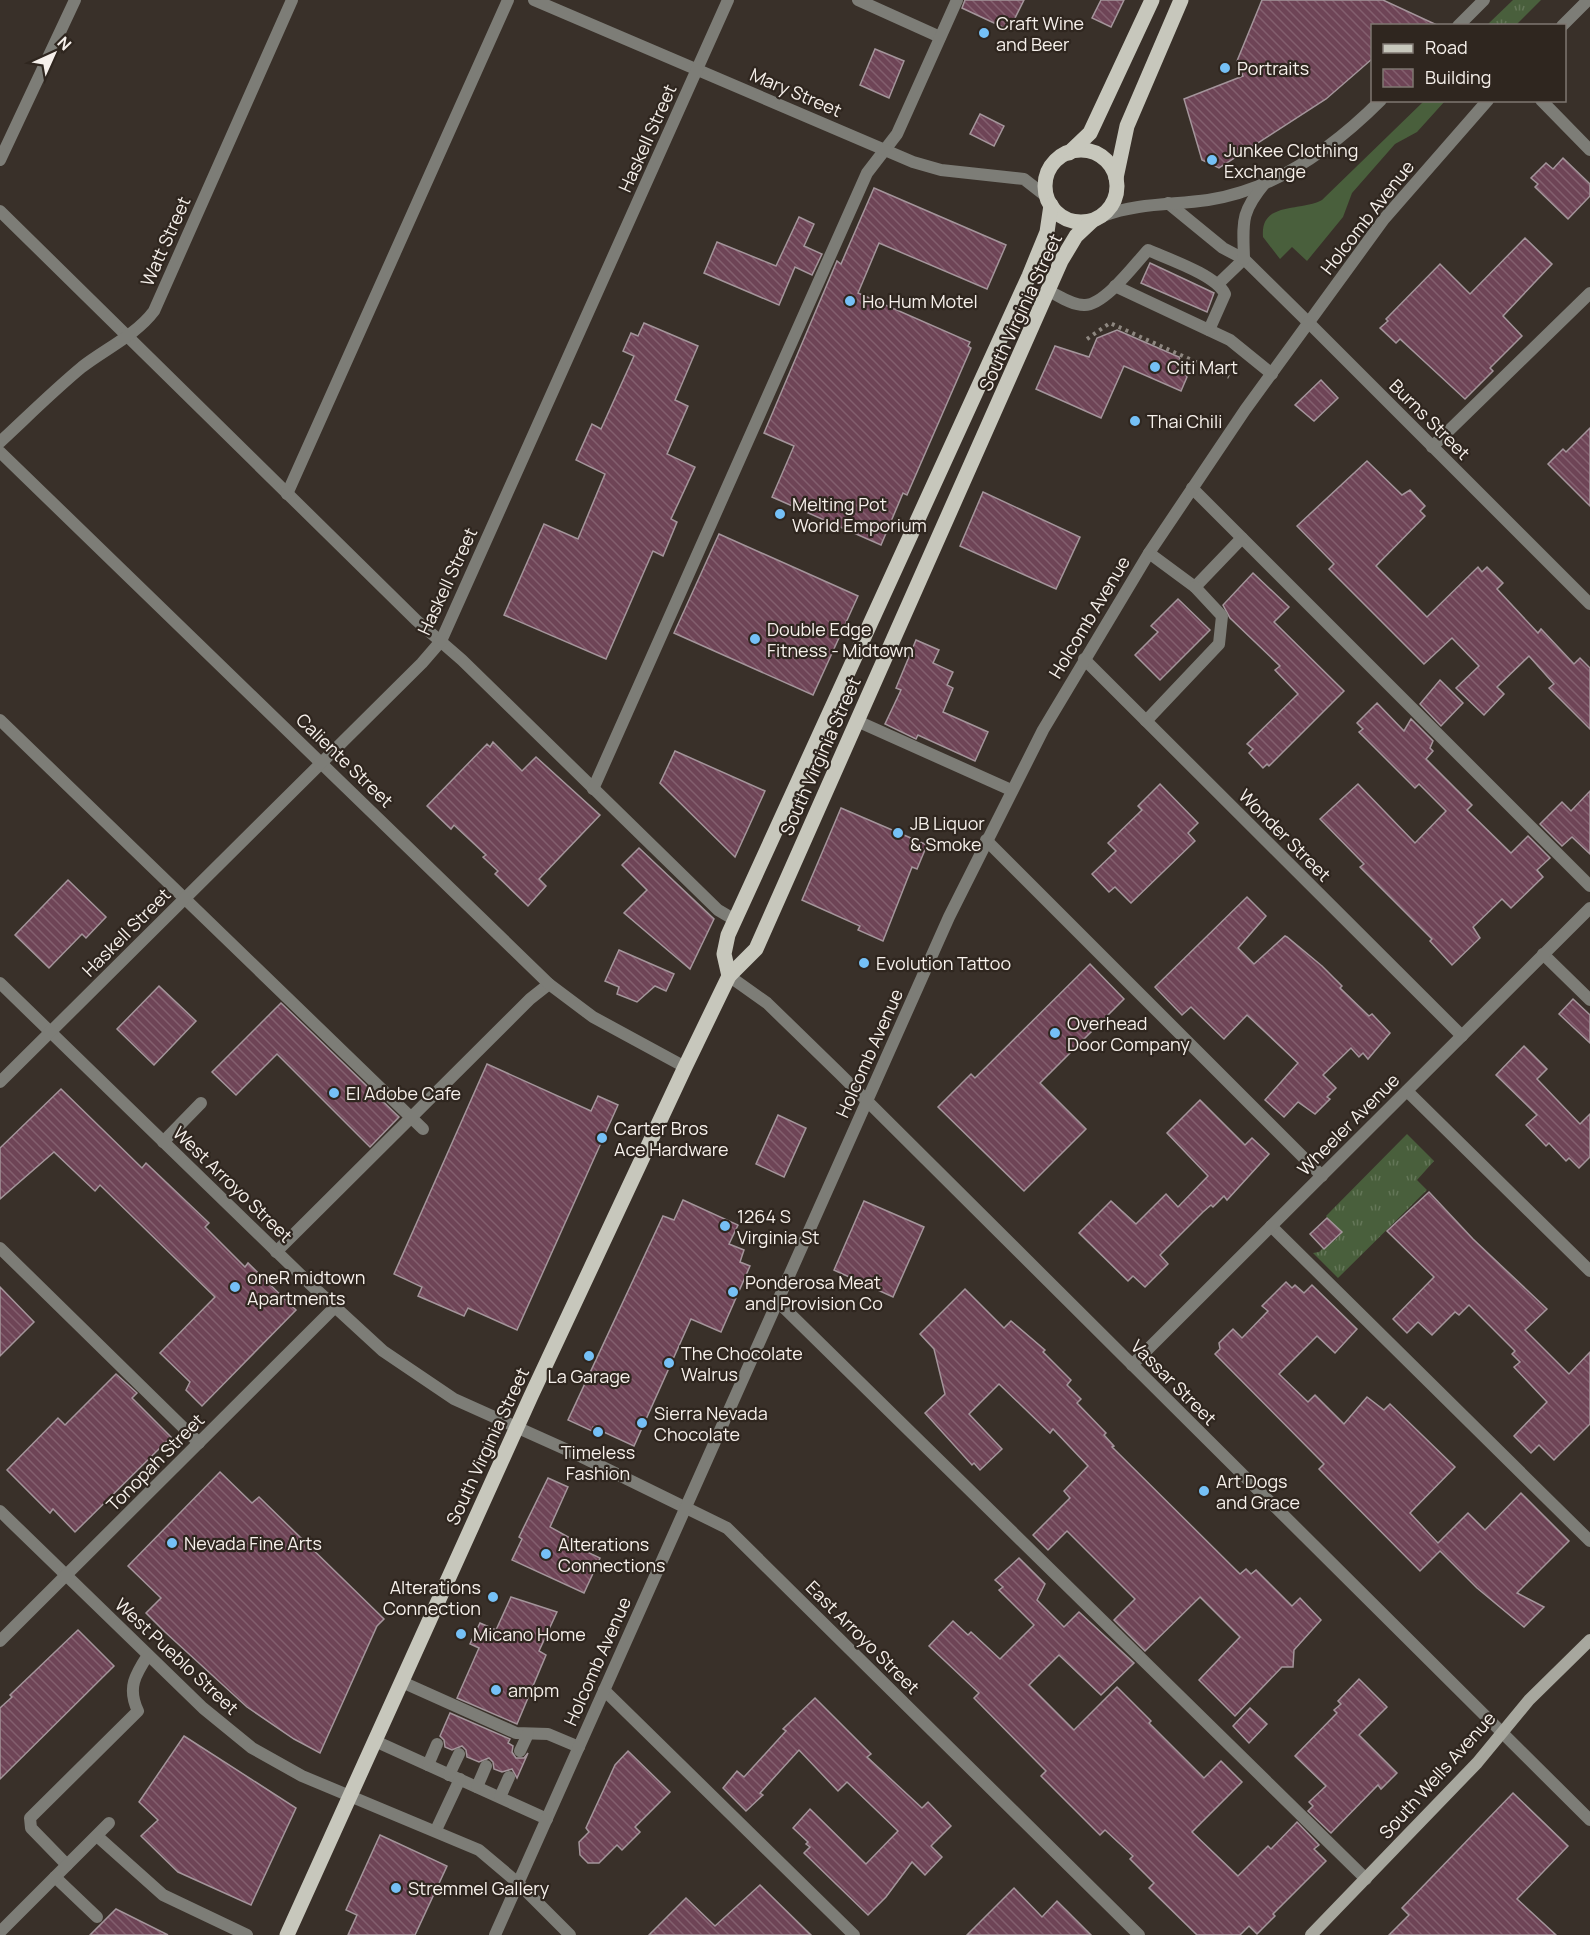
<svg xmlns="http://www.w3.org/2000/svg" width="1590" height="1935" viewBox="0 0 1590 1935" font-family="Manrope,sans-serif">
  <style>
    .grass { fill: url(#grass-tufts) }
    .garden { fill: #495f3c }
    .building { fill: url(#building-back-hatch); stroke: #a4959b; stroke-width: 1.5 }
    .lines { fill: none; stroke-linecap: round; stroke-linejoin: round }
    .path { stroke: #8e8780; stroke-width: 4; stroke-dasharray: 3 4.5; stroke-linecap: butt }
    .service { stroke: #7d7d77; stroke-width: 12 }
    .minor { stroke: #7d7d77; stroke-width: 12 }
    .tertiary { stroke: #7d7d77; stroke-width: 12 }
    .secondary { stroke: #a7a79e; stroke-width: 12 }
    .primary { stroke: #c7c7bc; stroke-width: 15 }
    .poi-dot { fill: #75c0f6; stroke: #2f261f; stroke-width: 2 }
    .labels { text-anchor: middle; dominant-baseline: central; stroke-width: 4.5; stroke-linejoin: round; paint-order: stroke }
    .poi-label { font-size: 18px; fill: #f6f0eb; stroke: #2f261f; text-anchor: start }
    .street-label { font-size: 18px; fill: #f6f0eb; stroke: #2f261f }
  </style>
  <defs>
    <pattern id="grass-tufts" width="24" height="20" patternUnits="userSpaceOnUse" patternTransform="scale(1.5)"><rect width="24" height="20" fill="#495f3c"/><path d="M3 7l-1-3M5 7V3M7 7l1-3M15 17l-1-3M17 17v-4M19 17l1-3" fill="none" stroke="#647658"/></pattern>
    <pattern id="building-back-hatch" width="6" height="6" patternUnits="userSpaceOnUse" patternTransform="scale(1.5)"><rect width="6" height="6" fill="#6e4456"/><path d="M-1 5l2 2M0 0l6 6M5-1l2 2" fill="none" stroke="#835f6e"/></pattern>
  </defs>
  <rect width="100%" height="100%" fill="#393029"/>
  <g class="grass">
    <polygon points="1513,0 1541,0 1516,25 1487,25"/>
    <polygon points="1407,1134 1434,1161 1417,1180 1427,1190 1338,1278 1313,1253 1319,1252 1332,1239 1334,1241 1341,1234 1326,1216"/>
  </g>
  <path class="garden" d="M 1424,101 L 1445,101 L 1417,132 L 1395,144 L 1352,193 L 1343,217 L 1307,261 L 1292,247 L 1280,259 L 1263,237 C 1260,201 1300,212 1322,200 Z"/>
  <g class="building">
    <polygon points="965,0 1024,0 1009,30 962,8"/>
    <polygon points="1101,0 1124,0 1111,27 1092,18"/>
    <polygon points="1262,0 1383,0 1439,26 1372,26 1372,59 1326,99 1219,168 1202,160 1184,99 1243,76 1237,61"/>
    <polygon points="875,49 904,61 889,98 860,85"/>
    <polygon points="980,114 1004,126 994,146 970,134"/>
    <polygon points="1563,158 1590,184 1590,196 1568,219 1535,187 1538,184 1531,178 1546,163 1553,169"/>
    <polygon points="874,188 1006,245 987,289 879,243 858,293 970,342 968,346 971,348 907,495 903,493 881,545 772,497 794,446 764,433 837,261 841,264"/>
    <polygon points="799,217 814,224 804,246 822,254 812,275 795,267 779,305 704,273 717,242 776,266"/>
    <polygon points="1525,238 1552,264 1503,316 1522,336 1490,368 1493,371 1465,399 1400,339 1396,343 1380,328 1388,321 1386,319 1440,264 1470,294"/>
    <polygon points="1150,263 1214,293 1207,312 1141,283"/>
    <polygon points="644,323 698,346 675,400 688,406 667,454 695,467 671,519 677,522 663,556 653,551 606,659 504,615 544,524 578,539 605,474 576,460 592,424 601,429 634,356 623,351 631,333 638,336"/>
    <polygon points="1117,330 1179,357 1187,377 1181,391 1124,366 1101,418 1036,389 1055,346 1089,357 1097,338"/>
    <polygon points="1321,380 1338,398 1314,421 1295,405"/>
    <polygon points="1590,428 1590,506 1548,464 1563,449 1566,452"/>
    <polygon points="1367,461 1402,495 1410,490 1425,506 1420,511 1425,516 1376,566 1427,617 1478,567 1482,572 1487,567 1503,583 1497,589 1538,633 1541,629 1574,664 1580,658 1590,668 1590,729 1549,688 1554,684 1529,656 1497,687 1504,694 1484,715 1456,688 1479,666 1452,638 1424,664 1329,569 1334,564 1297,526"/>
    <polygon points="983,492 1080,537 1056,589 960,546"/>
    <polygon points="719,534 858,596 813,695 674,633"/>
    <polygon points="1253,573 1289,607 1274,622 1344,691 1269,766 1267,764 1263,768 1249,753 1253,749 1247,744 1298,694 1275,670 1280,666 1230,618 1223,605"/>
    <polygon points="1178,599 1210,630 1160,680 1135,655 1158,632 1151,626"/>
    <polygon points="916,640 939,650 933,663 953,672 947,685 953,688 943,712 988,732 975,761 918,735 916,739 885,724 901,690 896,688"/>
    <polygon points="1440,680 1463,703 1441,726 1420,704"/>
    <polygon points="1377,703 1404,731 1411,719 1433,741 1430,748 1433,751 1426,759 1472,805 1467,810 1511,853 1528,836 1550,858 1537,870 1543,877 1511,908 1502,899 1473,927 1480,938 1452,965 1430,941 1432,939 1360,867 1364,864 1320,819 1358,784 1415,843 1446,811 1419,784 1415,788 1359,732 1363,729 1357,723"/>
    <polygon points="493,742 522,771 536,757 600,815 539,879 546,886 528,906 495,874 498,871 483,857 486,855 454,825 451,829 427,806 487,744 490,747"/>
    <polygon points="675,751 765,791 735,857 660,783"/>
    <polygon points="1160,784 1198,823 1188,833 1195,841 1131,903 1115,887 1109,892 1092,874 1116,851 1108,843 1142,810 1138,806"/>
    <polygon points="1590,791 1590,854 1572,837 1562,846 1540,824 1562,802 1571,811"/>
    <polygon points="841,808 927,845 917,869 912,867 883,941 858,930 860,926 802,900"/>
    <polygon points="639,848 714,919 690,969 624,913 647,890 622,865"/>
    <polygon points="68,880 106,917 86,938 82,934 49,968 15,935"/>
    <polygon points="1247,897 1266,916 1238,948 1254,964 1285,936 1287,937 1322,966 1342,986 1340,988 1369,1016 1372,1014 1390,1033 1368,1059 1363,1053 1359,1057 1351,1048 1323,1075 1336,1088 1327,1097 1330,1099 1315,1114 1298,1102 1284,1117 1265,1100 1298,1063 1247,1015 1224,1039 1191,1007 1182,1015 1155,987"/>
    <polygon points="619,950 674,974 666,991 655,986 637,1002 617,994 619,987 605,981"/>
    <polygon points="1090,964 1124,999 1040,1083 1086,1129 1024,1191 938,1107 971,1074 975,1078"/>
    <polygon points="159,986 196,1021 154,1065 117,1029"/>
    <polygon points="1573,999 1590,1015 1590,1043 1559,1014"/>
    <polygon points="281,1003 399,1117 370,1147 277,1054 236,1095 212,1072"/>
    <polygon points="1524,1046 1547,1069 1537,1079 1580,1124 1590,1114 1590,1157 1579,1168 1569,1158 1566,1161 1549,1143 1546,1146 1526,1125 1537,1115 1496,1075"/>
    <polygon points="487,1064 591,1111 598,1096 618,1105 517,1330 468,1308 464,1316 418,1296 422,1287 394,1274"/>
    <polygon points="61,1089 142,1168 146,1163 209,1223 205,1227 245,1267 248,1263 296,1310 202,1406 186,1390 190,1382 160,1353 215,1297 100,1185 95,1191 54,1152 0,1199 0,1148"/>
    <polygon points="1200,1100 1245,1145 1252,1138 1269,1154 1227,1200 1224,1196 1213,1207 1211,1205 1203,1212 1160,1255 1168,1264 1145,1287 1133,1276 1128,1281 1079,1233 1111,1201 1136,1224 1166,1194 1178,1207 1208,1176 1167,1133"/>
    <polygon points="778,1115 806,1128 784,1177 756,1164"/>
    <polygon points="1429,1192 1473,1239 1547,1309 1525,1330 1569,1374 1590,1352 1590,1424 1554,1460 1539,1445 1531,1453 1514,1436 1547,1402 1514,1367 1520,1362 1512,1354 1515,1351 1469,1305 1459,1315 1455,1312 1432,1335 1418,1322 1407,1333 1393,1319 1434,1277 1387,1231"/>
    <polygon points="683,1200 738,1225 729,1244 744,1250 740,1262 750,1266 721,1332 691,1319 634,1446 593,1427 592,1431 568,1420 663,1216 674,1220"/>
    <polygon points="864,1201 924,1227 893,1297 834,1270"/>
    <polygon points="1327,1218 1342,1232 1324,1249 1310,1234"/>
    <polygon points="1286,1282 1292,1288 1295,1285 1304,1293 1312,1285 1357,1329 1335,1353 1317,1336 1279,1374 1308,1402 1315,1395 1344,1424 1367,1397 1384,1410 1390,1404 1455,1467 1410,1513 1438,1543 1468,1513 1485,1530 1521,1493 1569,1541 1517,1593 1544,1607 1524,1627 1477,1588 1440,1551 1420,1571 1319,1469 1324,1464 1215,1354 1220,1349 1219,1343 1233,1329 1242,1338 1268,1311 1262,1306"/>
    <polygon points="0,1287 34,1322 0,1356"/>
    <polygon points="965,1289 1004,1328 1011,1321 1045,1350 1043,1352 1071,1380 1067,1385 1081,1399 1077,1403 1106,1433 1104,1435 1114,1446 1112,1447 1240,1574 1246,1569 1251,1574 1256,1570 1292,1606 1300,1598 1321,1620 1294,1650 1293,1667 1282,1667 1235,1716 1199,1680 1240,1637 1200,1597 1145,1651 1114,1620 1135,1599 1067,1531 1048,1550 1033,1535 1070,1498 1064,1491 1088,1466 1053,1429 1050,1433 999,1384 969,1414 1002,1449 980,1470 974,1463 972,1465 925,1413 945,1394 934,1349 920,1334"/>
    <polygon points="116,1374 137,1393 132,1398 171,1437 75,1532 53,1509 50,1513 7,1470 58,1418 65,1425"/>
    <polygon points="220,1472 252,1503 259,1497 384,1619 377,1626 320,1753 294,1739 247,1707 165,1632 146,1613 161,1598 128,1566"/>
    <polygon points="548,1478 568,1487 550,1527 581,1544 579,1548 600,1558 584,1593 512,1560 522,1539 519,1537"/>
    <polygon points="1019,1558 1045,1584 1037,1600 1064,1627 1079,1612 1134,1663 1101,1695 1059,1655 1029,1685 1074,1730 1117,1687 1151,1721 1149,1723 1204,1778 1221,1761 1242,1782 1192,1832 1238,1876 1268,1846 1271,1849 1297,1822 1319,1845 1314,1849 1326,1861 1273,1914 1275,1916 1257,1934 1249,1926 1240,1935 1197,1935 1149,1888 1154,1883 1130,1859 1133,1856 1105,1830 1100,1835 1041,1776 1046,1771 974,1698 979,1693 929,1646 953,1621 968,1635 971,1632 1000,1659 1034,1625 999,1590 1003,1587 995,1580"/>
    <polygon points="511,1597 557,1612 539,1651 546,1655 517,1724 457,1698 479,1648 470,1644 480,1623 496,1630"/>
    <polygon points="78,1630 114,1666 0,1779 0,1708 12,1697 10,1695"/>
    <polygon points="1359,1679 1387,1707 1359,1735 1397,1773 1381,1789 1378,1785 1331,1833 1308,1811 1313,1806 1309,1802 1326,1786 1295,1756 1337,1713 1334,1710 1341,1704 1338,1701"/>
    <polygon points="815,1698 871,1754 867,1757 922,1808 928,1802 951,1826 931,1846 942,1857 925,1875 912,1862 886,1897 868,1915 804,1853 810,1847 806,1844 808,1842 793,1828 810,1809 866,1864 898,1831 847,1782 838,1791 799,1750 760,1793 763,1795 746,1811 723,1788 737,1771 744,1777 786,1731 783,1729"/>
    <polygon points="1250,1708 1267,1724 1249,1743 1233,1726"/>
    <polygon points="450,1713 510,1739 508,1743 513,1746 512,1752 516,1758 524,1758 528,1753 517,1778 512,1769 502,1772 494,1769 493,1762 489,1758 479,1762 467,1757 466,1750 462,1746 452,1750 445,1747 444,1740 440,1736"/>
    <polygon points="184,1736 296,1808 251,1905 178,1872 141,1836 158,1820 139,1802"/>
    <polygon points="628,1751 670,1792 635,1827 640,1832 622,1850 617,1845 599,1863 588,1863 580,1855 579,1842 589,1832 586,1828 615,1765"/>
    <polygon points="1513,1793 1568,1846 1517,1899 1556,1935 1389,1935 1409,1915 1402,1908"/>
    <polygon points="380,1835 447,1866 415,1935 348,1935 357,1915 346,1910"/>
    <polygon points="760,1885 811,1935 649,1935 686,1898 715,1926"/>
    <polygon points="1014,1888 1042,1917 1057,1901 1091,1935 967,1935"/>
    <polygon points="116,1909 168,1935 90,1935"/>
  </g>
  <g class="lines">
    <polyline class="path" points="1087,339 1110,323 1229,377"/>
    <g class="service">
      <polyline points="858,0 940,37"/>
      <polyline points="0,160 75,0"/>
      <polyline points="0,211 416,620 462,660 718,910 735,920"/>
      <polyline points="1218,284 1244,259"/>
      <polyline points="1115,286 1230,340 1272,374"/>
      <path d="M 1049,291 C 1059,296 1072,305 1084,305 C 1104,306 1135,264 1148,250 C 1168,259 1216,275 1225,294 L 1209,330"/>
      <polyline points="1432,447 1590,293"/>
      <polyline points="1192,488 1590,886"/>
      <polyline points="287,494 508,0"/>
      <polyline points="1149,553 1195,587 1242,538"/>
      <polyline points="0,720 423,1129"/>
      <polyline points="857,721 1011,790"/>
      <polyline points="1146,721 1219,644 1222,616 1195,587"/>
      <polyline points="593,789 867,173 897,134 957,0"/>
      <polyline points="986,840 1322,1176"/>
      <polyline points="1543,954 1590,1000"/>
      <polyline points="163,1142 201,1103"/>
      <polyline points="1271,1226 1590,1541"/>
      <polyline points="0,1248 199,1443"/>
      <polyline points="276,1252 530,999 549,984"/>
      <polyline points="777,1301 1366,1879"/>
      <polyline points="402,1682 516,1733 548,1734 579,1747"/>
      <polyline points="604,1690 854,1935"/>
      <polyline points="375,1741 547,1819"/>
      <polyline points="520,1751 528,1734"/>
      <polyline points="428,1765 437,1744"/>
      <polyline points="449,1775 459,1754"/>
      <polyline points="477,1787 486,1766"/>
      <polyline points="500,1797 509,1777"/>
      <polyline points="436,1830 460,1779"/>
      <polyline points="97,1836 163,1895 247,1935"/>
      <path d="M 67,1865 L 31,1828 L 30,1818 L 138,1711 C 127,1688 135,1675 148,1655"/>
      <polyline points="55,1877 97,1917"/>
      <polyline points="0,1932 109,1823"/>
    </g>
    <g class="minor">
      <polyline points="534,0 913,162 941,170 1024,179 1047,197"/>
      <polyline points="1541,100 1590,150"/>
      <polyline points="1309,323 1590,604"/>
      <path d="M 0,442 C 27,417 53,391 82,367 C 105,349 136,335 154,311 L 292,0"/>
      <polyline points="0,452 549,984 593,1017 685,1067"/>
      <polyline points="1084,659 1462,1036"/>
      <polyline points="0,983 309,1283 383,1351 454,1399 574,1453 727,1528 1139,1935"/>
      <polyline points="0,1082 422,663 441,641 728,0"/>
      <polyline points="1407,1091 1590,1271"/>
      <polyline points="1132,1365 1590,908"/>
      <polyline points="0,1511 203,1708 252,1748 302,1776 479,1850 518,1883 570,1935"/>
      <polyline points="0,1641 334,1308"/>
    </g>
    <g class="tertiary">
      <polyline points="1458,26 1484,0"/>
      <polyline points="1562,26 1588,0"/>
      <polyline points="1168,203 1223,248 1244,259 1309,323"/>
      <path d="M 1103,216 C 1137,203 1172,205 1208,200 C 1275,190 1334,147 1381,100"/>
      <path d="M 1244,259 C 1243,222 1240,213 1265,183"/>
      <polyline points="729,976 767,1003 839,1073 1590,1820"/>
      <polyline points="495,1935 949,917 1043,730 1149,553 1245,410 1384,219 1488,100"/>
    </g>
    <polyline class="secondary" points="1311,1935 1477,1763 1529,1700 1590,1640"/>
    <g class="primary">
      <circle cx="1081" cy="186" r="36"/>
      <polyline points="1069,153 1090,133 1152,0"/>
      <polyline points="1116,178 1127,126 1181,0"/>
      <polyline points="729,976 724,954 728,935 1029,276 1047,232 1051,205"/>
      <polyline points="287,1935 531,1396 685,1067 729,976 756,949 1061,261 1076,236 1092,221"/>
    </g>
  </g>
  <g class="poi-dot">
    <circle cx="984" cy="33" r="6"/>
    <circle cx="1225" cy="68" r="6"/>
    <circle cx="1212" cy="160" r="6"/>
    <circle cx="850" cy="301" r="6"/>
    <circle cx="1155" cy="367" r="6"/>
    <circle cx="1135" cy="421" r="6"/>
    <circle cx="780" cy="514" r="6"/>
    <circle cx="755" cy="639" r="6"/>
    <circle cx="898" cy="833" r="6"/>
    <circle cx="864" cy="963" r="6"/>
    <circle cx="1055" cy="1033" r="6"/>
    <circle cx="334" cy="1093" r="6"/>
    <circle cx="602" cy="1138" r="6"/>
    <circle cx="725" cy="1226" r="6"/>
    <circle cx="235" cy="1287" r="6"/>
    <circle cx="733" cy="1292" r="6"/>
    <circle cx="589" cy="1356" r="6"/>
    <circle cx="669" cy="1363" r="6"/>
    <circle cx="642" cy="1423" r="6"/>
    <circle cx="598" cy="1432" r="6"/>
    <circle cx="1204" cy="1491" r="6"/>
    <circle cx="172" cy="1543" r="6"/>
    <circle cx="546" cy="1554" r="6"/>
    <circle cx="493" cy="1597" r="6"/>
    <circle cx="461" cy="1634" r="6"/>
    <circle cx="496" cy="1690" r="6"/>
    <circle cx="396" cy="1888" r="6"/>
  </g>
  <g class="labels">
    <g class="poi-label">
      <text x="996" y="23">Craft Wine<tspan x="996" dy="21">and Beer</tspan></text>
      <text x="1237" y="68">Portraits</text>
      <text x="1224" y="150">Junkee Clothing<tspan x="1224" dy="21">Exchange</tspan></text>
      <text x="862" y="301">Ho Hum Motel</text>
      <text x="1167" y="367">Citi Mart</text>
      <text x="1147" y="421">Thai Chili</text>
      <text x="792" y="504">Melting Pot<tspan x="792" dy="21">World Emporium</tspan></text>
      <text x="767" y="629">Double Edge<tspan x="767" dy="21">Fitness - Midtown</tspan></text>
      <text x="910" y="823">JB Liquor<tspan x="910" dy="21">&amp; Smoke</tspan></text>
      <text x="876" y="963">Evolution Tattoo</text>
      <text x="1067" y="1023">Overhead<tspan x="1067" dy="21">Door Company</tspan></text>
      <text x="346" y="1093">El Adobe Cafe</text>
      <text x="614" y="1128">Carter Bros<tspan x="614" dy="21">Ace Hardware</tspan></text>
      <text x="737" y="1216">1264 S<tspan x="737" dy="21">Virginia St</tspan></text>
      <text x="247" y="1277">oneR midtown<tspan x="247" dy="21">Apartments</tspan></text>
      <text x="745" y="1282">Ponderosa Meat<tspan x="745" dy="21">and Provision Co</tspan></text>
      <text x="681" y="1353">The Chocolate<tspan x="681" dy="21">Walrus</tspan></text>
      <text x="589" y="1376" text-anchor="middle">La Garage</text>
      <text x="654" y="1413">Sierra Nevada<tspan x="654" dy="21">Chocolate</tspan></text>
      <text x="598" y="1452" text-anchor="middle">Timeless<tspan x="598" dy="21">Fashion</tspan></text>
      <text x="1216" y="1481">Art Dogs<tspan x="1216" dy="21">and Grace</tspan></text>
      <text x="184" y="1543">Nevada Fine Arts</text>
      <text x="558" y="1544">Alterations<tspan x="558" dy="21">Connections</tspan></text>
      <text x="481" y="1587" text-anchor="end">Alterations<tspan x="481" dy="21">Connection</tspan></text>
      <text x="473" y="1634">Micano Home</text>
      <text x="508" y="1690">ampm</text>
      <text x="408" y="1888">Stremmel Gallery</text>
    </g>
    <g class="street-label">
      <text transform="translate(796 92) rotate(23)">Mary Street</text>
      <text transform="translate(647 138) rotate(-66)">Haskell Street</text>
      <text transform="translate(1367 217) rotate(-52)">Holcomb Avenue</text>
      <text transform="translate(165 241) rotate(-66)">Watt Street</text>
      <text transform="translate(1020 312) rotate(-65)">South Virginia Street</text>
      <text transform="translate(1430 419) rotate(45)">Burns Street</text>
      <text transform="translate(447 581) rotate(-65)">Haskell Street</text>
      <text transform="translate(1089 617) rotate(-59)">Holcomb Avenue</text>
      <text transform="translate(820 756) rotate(-66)">South Virginia Street</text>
      <text transform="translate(345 760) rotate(44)">Caliente Street</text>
      <text transform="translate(1285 835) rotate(45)">Wonder Street</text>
      <text transform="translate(126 932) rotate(-45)">Haskell Street</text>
      <text transform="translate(869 1053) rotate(-66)">Holcomb Avenue</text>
      <text transform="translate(1348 1124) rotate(-45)">Wheeler Avenue</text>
      <text transform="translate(233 1184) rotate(44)">West Arroyo Street</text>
      <text transform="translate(1174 1382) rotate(45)">Vassar Street</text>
      <text transform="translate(487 1446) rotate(-65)">South Virginia Street</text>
      <text transform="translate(155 1462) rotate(-45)">Tonopah Street</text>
      <text transform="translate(863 1637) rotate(45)">East Arroyo Street</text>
      <text transform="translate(177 1656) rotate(43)">West Pueblo Street</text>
      <text transform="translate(597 1661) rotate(-66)">Holcomb Avenue</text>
      <text transform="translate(1437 1775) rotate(-48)">South Wells Avenue</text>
    </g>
  </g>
  <rect x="1371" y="24" width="195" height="78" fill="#2f261f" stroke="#7f7771" stroke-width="1.5"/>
  <rect x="1383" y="44" width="30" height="9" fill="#c7c7bc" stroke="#7f7771" stroke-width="1.5"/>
  <text x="1425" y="54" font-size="18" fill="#f6f0eb">Road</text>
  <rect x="1383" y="69" width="30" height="18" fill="url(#building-back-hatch)" stroke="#7f7771" stroke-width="1.5"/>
  <text x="1425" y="84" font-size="18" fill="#f6f0eb">Building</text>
  <g transform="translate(54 54) rotate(45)" stroke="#2f261f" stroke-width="4.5" paint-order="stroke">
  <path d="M0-4.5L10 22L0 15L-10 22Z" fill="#f6f0eb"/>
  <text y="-9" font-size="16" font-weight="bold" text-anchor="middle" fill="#f6f0eb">N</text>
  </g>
</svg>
